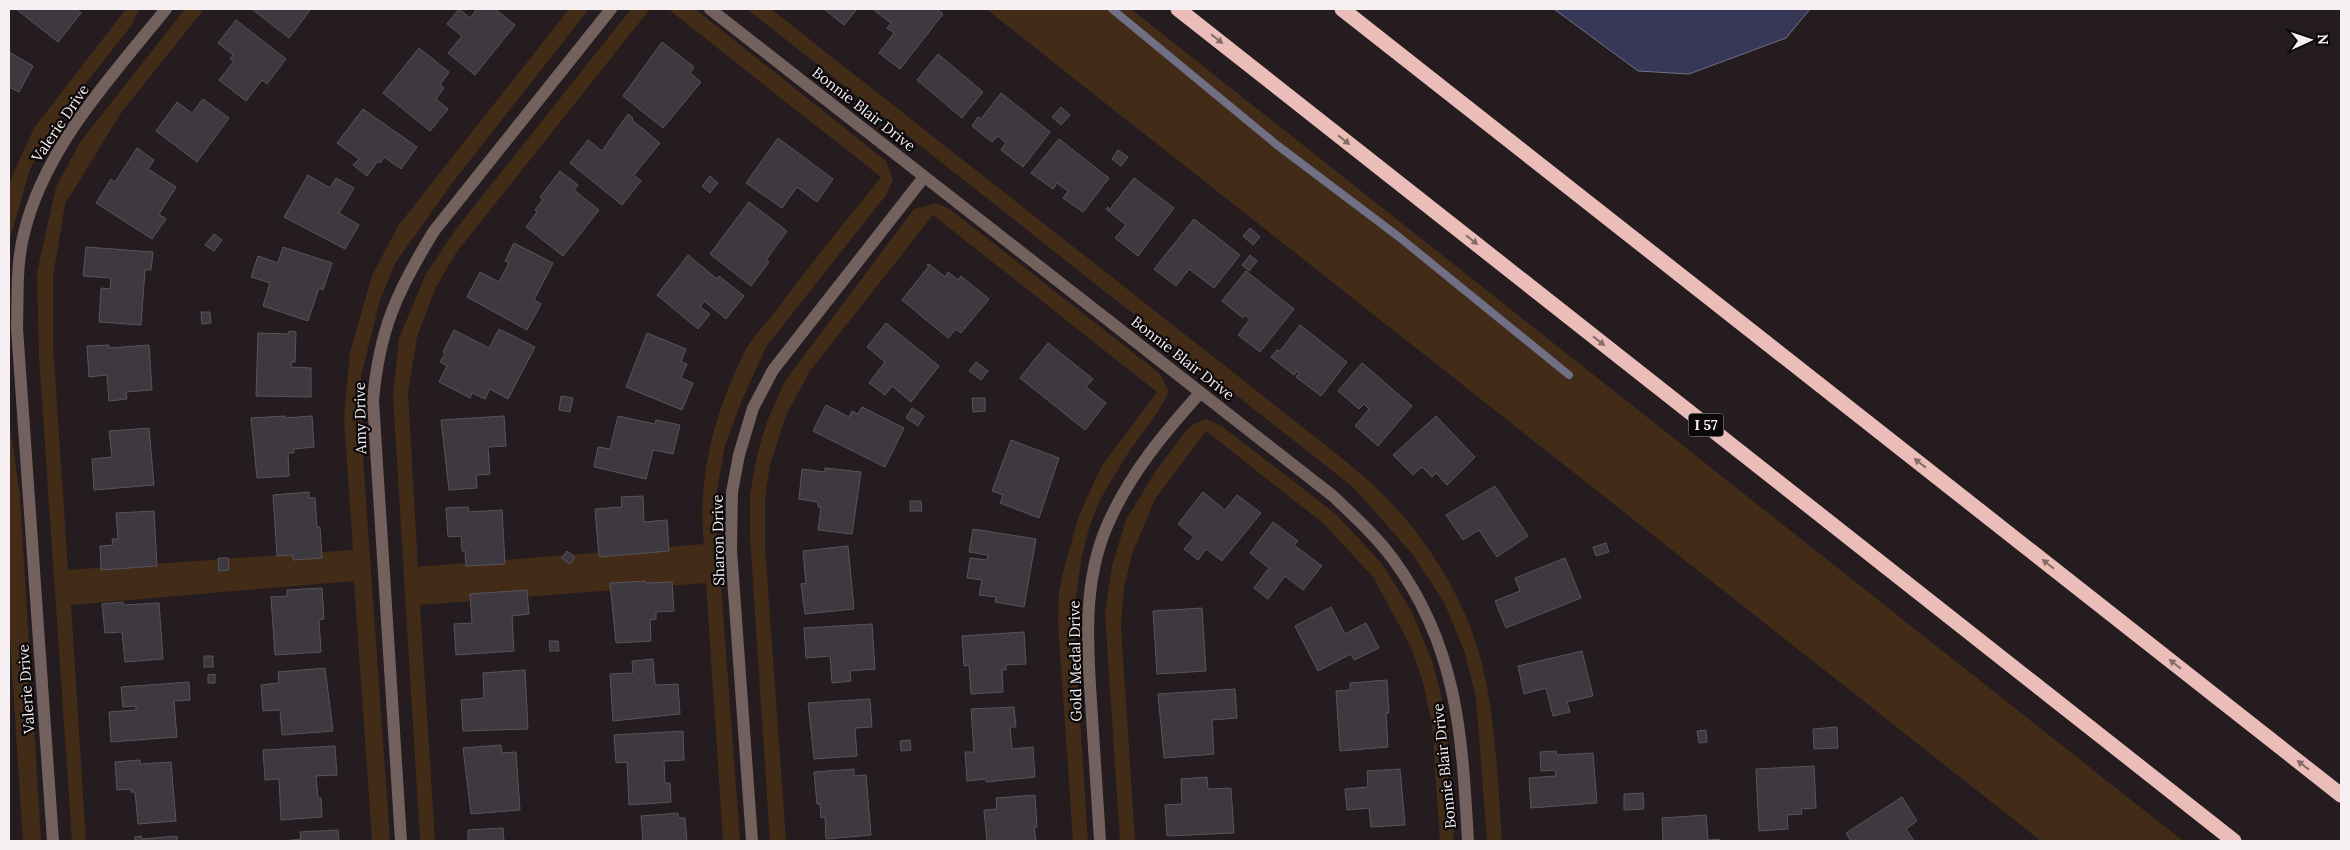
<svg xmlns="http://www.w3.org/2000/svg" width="2350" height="850" viewBox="0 0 2350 850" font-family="Lora,serif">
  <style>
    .green { fill: #422b17 }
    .water { fill: #373857; stroke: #706f86 }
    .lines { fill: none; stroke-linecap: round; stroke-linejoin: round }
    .stream { stroke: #706f86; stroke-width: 8 }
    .building { fill: #3e3941; stroke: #59535b }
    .minor { stroke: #73615e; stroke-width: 12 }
    .highway { stroke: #ebbdb8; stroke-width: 15 }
    .oneway { fill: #866c69 }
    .labels { text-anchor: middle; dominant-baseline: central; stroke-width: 4.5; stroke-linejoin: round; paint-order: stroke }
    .shield { fill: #0b0809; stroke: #b0aaac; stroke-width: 1 }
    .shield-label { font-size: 14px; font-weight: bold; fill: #f6f0f2 }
    .street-label { font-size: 15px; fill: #f6f0f2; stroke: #0b0809 }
  </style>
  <rect width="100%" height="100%" fill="#251c20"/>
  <g class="green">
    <polygon points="126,9 139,10 131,26 67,107 30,169 9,242 9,183 34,128"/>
    <polygon points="185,9 204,9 121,113 65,204 53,276 53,346 68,570 353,550 344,417 350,352 372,276 398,226 569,9 589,9 453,182 396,262 380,300 361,376 362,443 390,841 372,841 354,581 71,605 86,841 72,841 39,357 37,272 56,187 81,141"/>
    <path d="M 631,9 L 650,9 L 456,253 L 435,289 L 417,337 L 408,393 L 418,567 L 704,544 C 697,479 714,415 742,357 C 750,339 767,323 778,308 C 811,263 847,220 881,177 L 668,9 L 695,9 L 886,161 L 893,180 L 886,195 L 766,347 L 742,400 L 725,445 L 717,490 L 717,530 L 740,841 L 723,841 L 706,583 L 420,605 L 435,841 L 420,841 L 393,396 L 399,338 L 426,274 L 456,229 Z"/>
    <path d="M 747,9 L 771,9 L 1314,436 C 1330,449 1346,461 1361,474 C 1418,523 1466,594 1483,668 C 1496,725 1498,783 1502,841 L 1487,841 L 1476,698 L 1465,653 L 1444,602 L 1413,555 L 1354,488 Z"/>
    <polygon points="986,9 1131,9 2183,841 2041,841"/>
    <path d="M 937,203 L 951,210 L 1159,373 L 1169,391 C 1159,415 1141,433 1127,455 C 1117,471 1106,488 1098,505 C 1081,543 1076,588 1074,629 L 1088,841 L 1073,841 L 1058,623 L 1059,592 L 1064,569 L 1078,518 L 1101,467 L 1157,392 L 933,215 L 810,371 L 786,415 L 770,465 L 765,498 L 765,548 L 786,841 L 770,841 L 750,537 L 750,494 L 758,451 L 768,419 L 785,381 L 914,209 Z"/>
    <polygon points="9,419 20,496 41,841 23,841 9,625"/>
    <polygon points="1206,419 1223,427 1336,514 1383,565 1412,612 1432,661 1447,718 1454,841 1440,841 1432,723 1423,682 1411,647 1373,577 1324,524 1206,431 1155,499 1132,554 1124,588 1121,626 1135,841 1120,841 1105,613 1112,566 1126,520 1155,472 1186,431 1194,424"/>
  </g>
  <polygon class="water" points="1554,9 1810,9 1786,38 1689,74 1638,71"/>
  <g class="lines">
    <polyline class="stream" points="1112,9 1277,145 1399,237 1569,375"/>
  </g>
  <g class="building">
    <polygon points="16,9 75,9 81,13 58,42"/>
    <polygon points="252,9 311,9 289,38"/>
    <polygon points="459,9 470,18 477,9 495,9 515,25 475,75 448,53 462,36 447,24"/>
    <polygon points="824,9 857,9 844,25"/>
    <polygon points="876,9 936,9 943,14 900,69 879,53 894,33 887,28 891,23 875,11"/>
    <polygon points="236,20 286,59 267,84 262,80 246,101 219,80 234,61 230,59 233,55 218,43"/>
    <polygon points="662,42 694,67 690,73 701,82 663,128 623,96"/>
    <polygon points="419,48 449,72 440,85 444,88 436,99 448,109 430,131 383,93"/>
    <polygon points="9,52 33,66 19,92 9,87"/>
    <polygon points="938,54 983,92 962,118 917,80"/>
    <polygon points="1001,93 1050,132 1023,167 1001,150 1006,143 998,136 992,142 972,126 978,117 981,119"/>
    <polygon points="203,99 229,118 197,162 156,131 177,102 192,113"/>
    <polygon points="1061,107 1070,115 1061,125 1052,117"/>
    <polygon points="363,109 417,147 401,169 384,157 380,163 378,161 367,176 353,165 359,159 337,143"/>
    <polygon points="628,114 633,118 632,120 660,143 634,175 641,181 622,205 570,163 588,140 602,151"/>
    <polygon points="778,138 833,179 817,202 797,187 782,208 746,183"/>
    <polygon points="1059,139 1109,178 1083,212 1063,198 1068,191 1057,183 1053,189 1031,173"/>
    <polygon points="137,148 154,160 148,169 176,187 159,214 166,219 152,239 96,203 111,179 115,182"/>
    <polygon points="1118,150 1128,157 1121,166 1112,159"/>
    <polygon points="560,171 578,185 574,190 599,210 563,256 526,227 537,212 535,210 543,199 540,197"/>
    <polygon points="308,175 330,188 336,178 354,188 339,213 359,225 345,249 284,217"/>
    <polygon points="710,176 718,183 710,193 702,186"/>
    <polygon points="1134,178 1174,208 1138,256 1115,238 1126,225 1106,209 1108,207 1110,209"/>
    <polygon points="749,202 787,231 766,260 769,262 751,286 710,254"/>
    <polygon points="1194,219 1240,255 1214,288 1189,269 1176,286 1154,269"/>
    <polygon points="1250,228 1260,237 1253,245 1243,236"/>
    <polygon points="214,234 222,240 214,251 205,245"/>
    <polygon points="514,243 553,263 534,300 541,304 527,330 467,297 480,272 499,282 509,263 505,261"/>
    <polygon points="86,247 153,252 151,270 145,270 141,325 99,322 101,288 110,289 111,278 83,276"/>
    <polygon points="283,247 332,263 323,290 319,288 308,321 263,306 270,283 251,277 258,256 278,263"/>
    <polygon points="688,255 717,279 719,276 744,296 726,319 704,301 700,307 710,314 698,329 657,295"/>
    <polygon points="1250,255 1257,261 1249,271 1242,265"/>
    <polygon points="929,264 945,277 948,272 958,280 961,276 989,299 961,333 956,329 948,338 902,300 929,266 927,265"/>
    <polygon points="1246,271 1294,309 1260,352 1238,335 1250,319 1245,315 1243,318 1222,301"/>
    <polygon points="201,312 210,312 211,323 202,324"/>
    <polygon points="886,323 939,366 911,402 892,386 885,395 869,383 885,362 867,347"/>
    <polygon points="1300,325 1347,362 1321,396 1296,377 1299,373 1297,371 1294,375 1271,357 1277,350 1280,351"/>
    <polygon points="499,329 535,347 508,399 490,389 485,399 472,393 470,398 439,382 447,366 440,362 445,353 443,352 454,330 489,348"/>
    <polygon points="289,331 296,332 295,362 291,362 291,367 311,368 311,397 256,396 258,333 289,334"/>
    <polygon points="647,333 686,349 681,362 687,364 681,378 693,383 682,410 626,387"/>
    <polygon points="1048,343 1093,379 1086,387 1106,403 1085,430 1020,378"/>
    <polygon points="109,345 109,348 149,345 152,390 126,392 127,399 109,401 107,375 89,377 87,346"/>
    <polygon points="976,362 988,371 981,380 969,371"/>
    <polygon points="1362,363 1412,406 1378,446 1355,426 1369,409 1364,404 1359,409 1338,391"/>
    <polygon points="561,396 573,398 570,412 559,410"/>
    <polygon points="972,398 985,398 985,411 973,412"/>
    <polygon points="826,405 849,417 852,411 858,414 862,407 904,428 885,467 813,431"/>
    <polygon points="912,408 924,416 918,426 906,418"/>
    <polygon points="285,416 285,418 312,416 314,447 294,449 294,453 288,453 289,476 257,478 251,418"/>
    <polygon points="504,416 506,446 488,447 490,474 476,475 477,488 449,490 441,420"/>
    <polygon points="618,416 655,424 656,420 680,425 673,454 653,450 646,479 594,467 598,447 610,449"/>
    <polygon points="1436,416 1475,457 1447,485 1436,473 1432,477 1422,467 1413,475 1393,455"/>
    <polygon points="149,428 154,485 94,490 92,459 112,457 109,431"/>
    <polygon points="1011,440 1059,458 1039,518 1000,503 1003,495 992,491"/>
    <polygon points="825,468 861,472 852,534 818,530 821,507 818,507 818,502 799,499 802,469 825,472"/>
    <polygon points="1495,486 1528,536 1497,557 1479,530 1463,540 1446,515"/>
    <polygon points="309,492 309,498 315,498 317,527 320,527 322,558 293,560 292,555 277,556 273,495"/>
    <polygon points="1203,492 1225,510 1237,495 1261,513 1222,561 1206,549 1198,560 1184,549 1194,537 1178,524"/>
    <polygon points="643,496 644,522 667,520 669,551 599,557 595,509 622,507 621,497"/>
    <polygon points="910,501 921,501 922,511 910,511"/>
    <polygon points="468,507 469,512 502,510 505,564 466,566 465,551 462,551 461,536 448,537 446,508"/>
    <polygon points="154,511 157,566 101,570 100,546 113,545 112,539 118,539 116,513"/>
    <polygon points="1273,522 1298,541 1294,545 1322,566 1303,590 1285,576 1268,599 1254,588 1269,568 1250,553"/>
    <polygon points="973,529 1036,539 1024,607 995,602 996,597 979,595 982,580 967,578 970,558 987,560 988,555 969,552"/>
    <polygon points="1606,543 1609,552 1596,556 1593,547"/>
    <polygon points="848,546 854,609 805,614 801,584 806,583 803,551"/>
    <polygon points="567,551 575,557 570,564 562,558"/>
    <polygon points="218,558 228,558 229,570 219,571"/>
    <polygon points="1565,558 1581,598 1506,628 1495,601 1520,591 1515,578"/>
    <polygon points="645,581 646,583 672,582 674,611 656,612 656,619 650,620 651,641 616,643 610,583"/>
    <polygon points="322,588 324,619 319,620 321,652 275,655 271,597 287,596 287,590"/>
    <polygon points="527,590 529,614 512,616 514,651 456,655 454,624 472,623 470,594"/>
    <polygon points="123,602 124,605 159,603 163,659 125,662 122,632 105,633 102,604"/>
    <polygon points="1331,607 1345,634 1366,623 1379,648 1354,660 1351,654 1318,671 1295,626"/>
    <polygon points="1202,608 1206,671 1157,674 1153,611"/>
    <polygon points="872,624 875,669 850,671 851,681 832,683 830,656 806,658 804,628"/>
    <polygon points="1024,632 1026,664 1006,665 1006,670 1002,670 1003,692 971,694 969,665 964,666 962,636"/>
    <polygon points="549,641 558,641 559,651 550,651"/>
    <polygon points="1582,651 1593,696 1567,702 1570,712 1553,716 1546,688 1524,694 1518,666"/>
    <rect x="204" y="656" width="9" height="11"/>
    <polygon points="653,659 655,685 678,684 680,714 613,721 610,674 633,673 632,661"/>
    <polygon points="325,668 333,731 282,735 280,710 263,711 261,685 279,683 278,672"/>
    <polygon points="525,670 528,729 463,731 461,700 484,698 483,673"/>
    <polygon points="215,674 215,683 208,683 208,675"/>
    <polygon points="1387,680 1389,713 1386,713 1388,747 1340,751 1336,691 1350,690 1350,683"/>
    <polygon points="189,682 190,700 174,701 177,737 111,742 109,712 136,710 136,706 123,707 121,687"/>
    <polygon points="1235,689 1237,718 1212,720 1214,754 1164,758 1158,694"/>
    <polygon points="870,699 872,727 855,728 857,756 814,759 808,703"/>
    <polygon points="1014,707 1016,727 1010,727 1012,749 1033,747 1035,777 986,782 986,779 967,781 965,752 974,752 971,709"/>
    <polygon points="1837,727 1838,748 1814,749 1813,729"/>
    <polygon points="1706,730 1707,742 1699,743 1697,731"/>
    <polygon points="683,731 684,760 664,761 665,783 670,783 671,802 629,805 627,762 616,763 614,735"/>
    <polygon points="910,740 911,750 901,751 900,741"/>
    <polygon points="501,745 502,753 516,752 520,810 471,814 463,748"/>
    <polygon points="335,746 337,775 316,776 318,798 321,798 322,817 281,820 279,779 265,780 263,750"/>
    <polygon points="1556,751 1557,755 1593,753 1597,803 1531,808 1529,778 1556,776 1555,770 1541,771 1540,752"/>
    <polygon points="140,760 140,764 171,762 176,821 138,824 135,792 131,792 131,789 117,790 115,762"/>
    <polygon points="1814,766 1816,808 1801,809 1802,814 1787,815 1788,829 1759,831 1756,769"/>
    <polygon points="854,769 854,776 866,775 871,835 826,839 825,817 821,818 820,804 817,804 814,772"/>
    <polygon points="1400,769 1405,825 1371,827 1369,808 1347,810 1345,789 1368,787 1367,771"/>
    <polygon points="1207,777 1208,789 1231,788 1234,833 1167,836 1165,805 1182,804 1181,779"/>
    <polygon points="1643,793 1644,809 1624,810 1624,794"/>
    <polygon points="1035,795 1037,827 1034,827 1036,841 987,841 984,810 997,809 996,798"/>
    <polygon points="1902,797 1917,821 1906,829 1914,841 1851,841 1846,833"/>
    <polygon points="678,813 678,818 685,818 687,841 643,841 641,816"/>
    <polygon points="1706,815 1708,840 1719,839 1719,841 1663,841 1662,818"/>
    <polygon points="503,828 504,841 468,841 468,830"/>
    <polygon points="338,830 339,841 284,841 301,839 300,832"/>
    <polygon points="141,836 142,839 177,836 177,841 135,841 135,837"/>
  </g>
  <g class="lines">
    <g class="minor">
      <path d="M 710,9 L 1333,496 C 1354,516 1376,536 1393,559 C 1458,647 1462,737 1468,841"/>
      <path d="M 53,841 L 17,328 C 18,296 16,264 24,233 C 45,147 111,77 166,9"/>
      <path d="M 401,841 L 373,401 C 379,330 397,291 434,231 L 611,9"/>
      <polyline points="752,841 731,550 732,492 739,455 753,408 773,370 924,177"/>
      <path d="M 1100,841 C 1097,800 1095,758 1092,717 C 1088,653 1081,586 1107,526 C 1129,475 1163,434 1200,393"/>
    </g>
    <g class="highway">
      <polyline points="1178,9 2234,841"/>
      <polyline points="1342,9 2341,795"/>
    </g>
  </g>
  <defs><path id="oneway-solid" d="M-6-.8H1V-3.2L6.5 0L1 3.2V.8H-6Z" transform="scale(1.25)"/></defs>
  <g class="oneway">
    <use href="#oneway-solid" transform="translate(1217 39) rotate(38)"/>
    <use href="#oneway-solid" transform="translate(1344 140) rotate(38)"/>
    <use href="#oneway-solid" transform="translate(1472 240) rotate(38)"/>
    <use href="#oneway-solid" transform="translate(1599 341) rotate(38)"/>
    <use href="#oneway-solid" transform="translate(1920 463) rotate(-142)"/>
    <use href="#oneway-solid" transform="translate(2048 564) rotate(-142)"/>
    <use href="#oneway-solid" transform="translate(2175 664) rotate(-142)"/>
    <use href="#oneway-solid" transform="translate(2303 765) rotate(-142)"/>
  </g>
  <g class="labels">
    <rect class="shield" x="1688.5" y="413.5" width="35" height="23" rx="4"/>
    <g class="shield-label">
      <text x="1706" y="425">I 57</text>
    </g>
    <g class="street-label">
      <text transform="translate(864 109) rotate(38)">Bonnie Blair Drive</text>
      <text transform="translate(60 123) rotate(-56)">Valerie Drive</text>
      <text transform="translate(1183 358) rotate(38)">Bonnie Blair Drive</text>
      <text transform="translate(360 418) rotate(-91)">Amy Drive</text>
      <text transform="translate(718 540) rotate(-91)">Sharon Drive</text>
      <text transform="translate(1075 661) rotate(-91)">Gold Medal Drive</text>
      <text transform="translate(26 689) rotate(-94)">Valerie Drive</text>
      <text transform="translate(1444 766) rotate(-96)">Bonnie Blair Drive</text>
    </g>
  </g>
  <rect width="2350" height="850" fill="none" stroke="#f6f0f2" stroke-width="20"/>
  <g transform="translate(2310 40) rotate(87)" stroke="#0b0809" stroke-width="4" paint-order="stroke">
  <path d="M0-4L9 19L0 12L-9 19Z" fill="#f6f0f2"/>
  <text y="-8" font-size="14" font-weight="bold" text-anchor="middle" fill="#f6f0f2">N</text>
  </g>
</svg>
